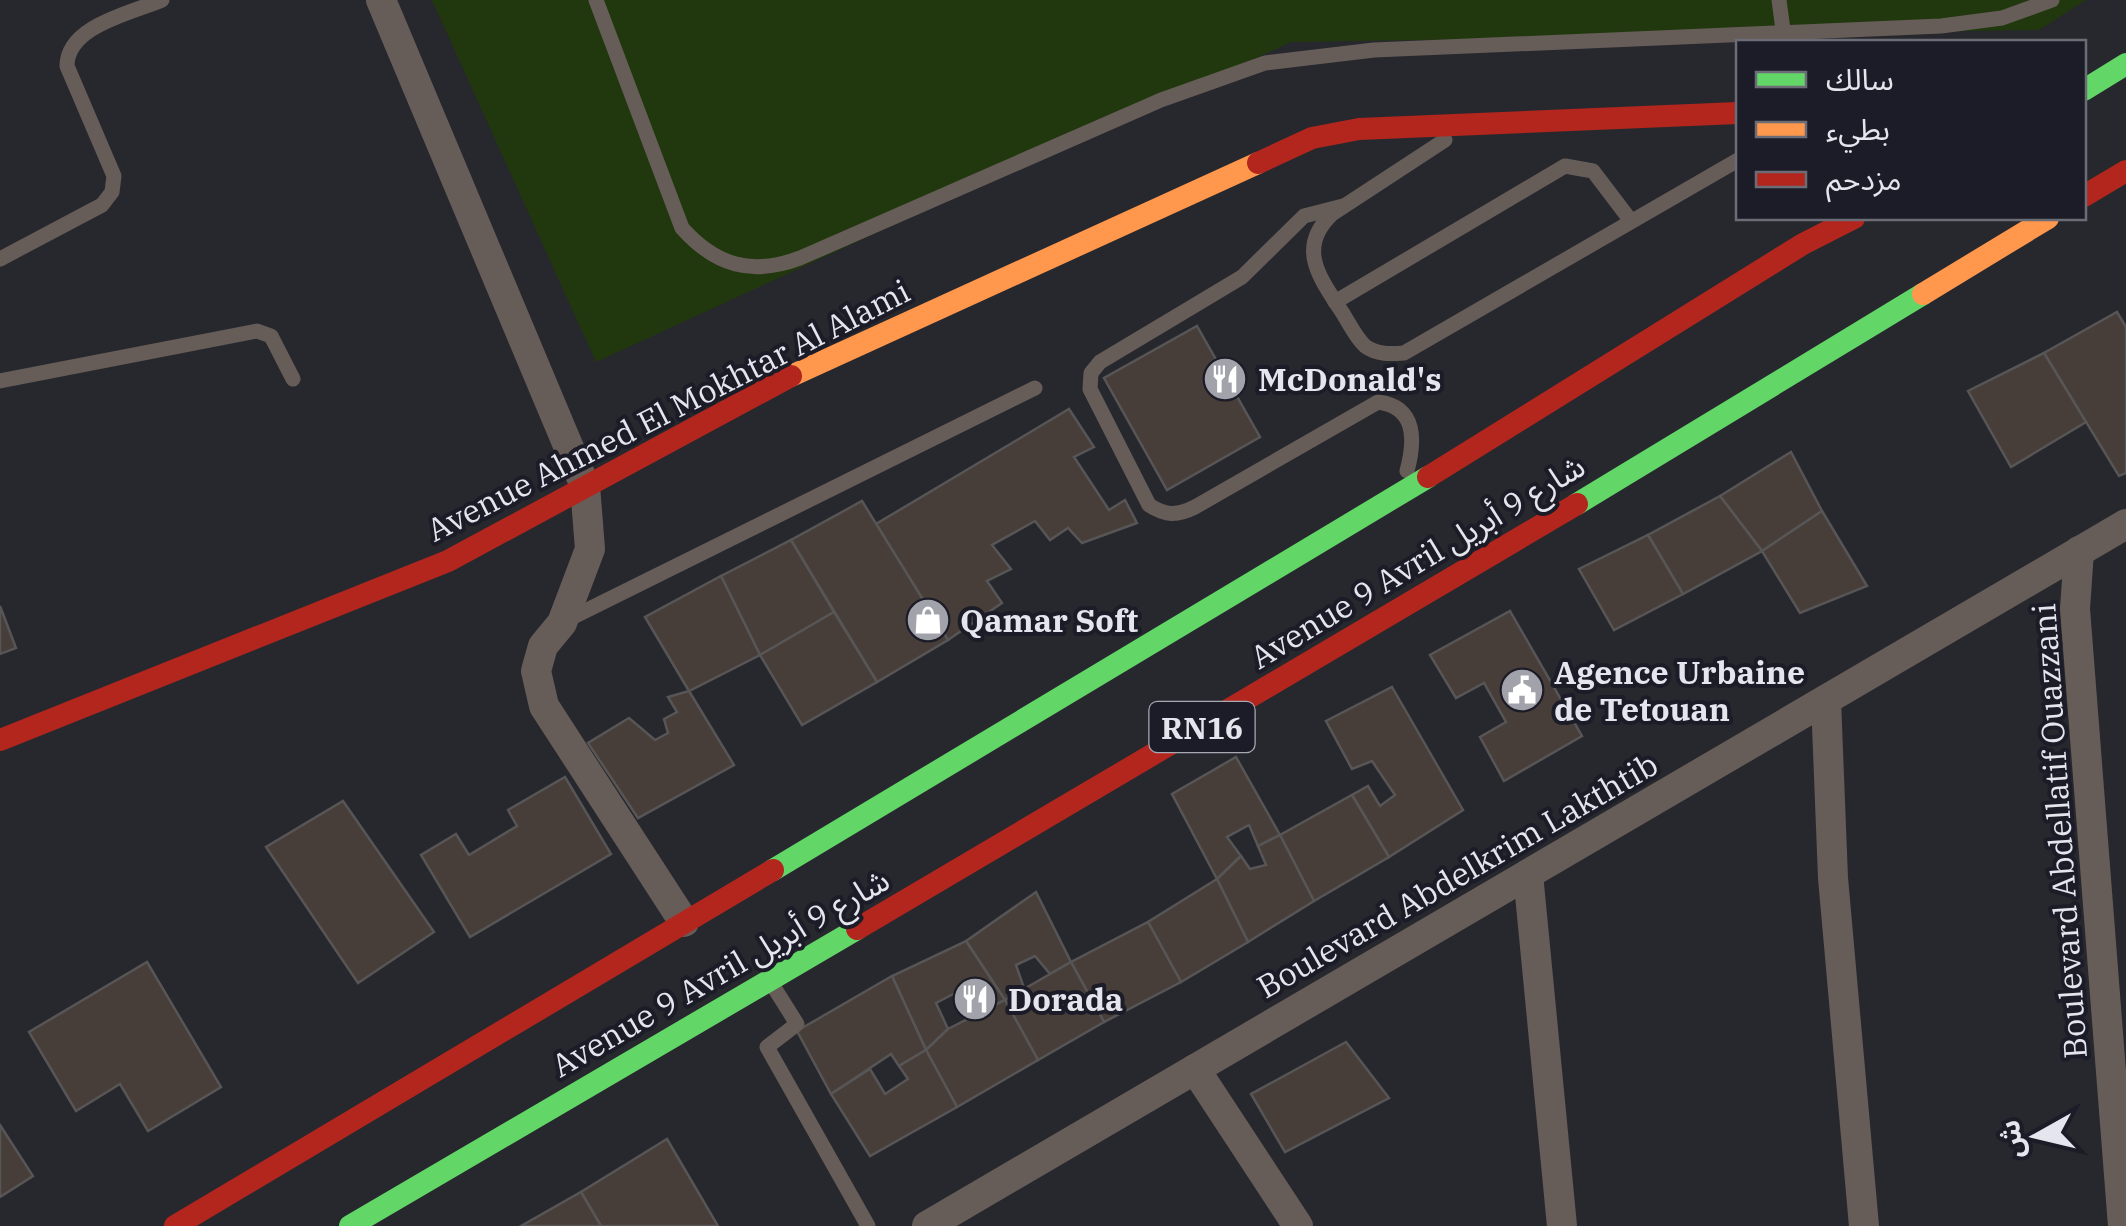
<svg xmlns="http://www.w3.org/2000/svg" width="2126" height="1226" viewBox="0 0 2126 1226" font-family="'IBM Plex Serif','Noto Sans Arabic',serif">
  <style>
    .green { fill: #21380e }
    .building { fill: #473e3a; stroke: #575555; stroke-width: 2.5 }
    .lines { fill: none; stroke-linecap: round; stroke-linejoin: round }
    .lane { stroke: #675d58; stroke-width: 15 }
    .street { stroke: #675d58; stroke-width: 30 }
    .fast { stroke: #63d668; stroke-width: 22 }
    .slow { stroke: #ff974d; stroke-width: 22 }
    .jam { stroke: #b3261e; stroke-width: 22 }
    .labels { text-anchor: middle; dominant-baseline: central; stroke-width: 8; stroke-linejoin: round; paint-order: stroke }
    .shield { fill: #1b1c27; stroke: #a8a9b2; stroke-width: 2.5 }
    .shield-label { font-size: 30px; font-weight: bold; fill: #e4e5ed }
    .poi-label { font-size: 32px; font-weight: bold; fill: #e4e5ed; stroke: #1b1c27; text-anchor: start }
    .street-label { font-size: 32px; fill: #e4e5ed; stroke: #1b1c27 }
  </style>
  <rect width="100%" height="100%" fill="#27282e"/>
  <polygon class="green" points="432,0 2086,0 2039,30 1291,42 596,362"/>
  <g class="building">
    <polygon points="2117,312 2126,327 2126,473 2119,476 2044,353"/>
    <polygon points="1197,326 1260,437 1167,490 1104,378"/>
    <polygon points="2044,353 2086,422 2011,467 1968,391"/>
    <polygon points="1069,409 1094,447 1074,457 1109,510 1125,500 1137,523 1082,543 1068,528 1050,540 1035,521 992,545 1011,569 987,581 1002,603 948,640 876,524"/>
    <polygon points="1791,452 1822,511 1762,551 1720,496"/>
    <polygon points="1720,496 1762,551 1683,594 1648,535"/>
    <polygon points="862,501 948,640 877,682 791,540"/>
    <polygon points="1822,511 1867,586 1800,613 1762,551"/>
    <polygon points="1648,535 1683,594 1614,630 1579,569"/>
    <polygon points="791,540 834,612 760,655 721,576"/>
    <polygon points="721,576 760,655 689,691 645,617"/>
    <polygon points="0,606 16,648 0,654"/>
    <polygon points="1510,611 1582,736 1504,781 1480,737 1506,722 1484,683 1456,698 1430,655"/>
    <polygon points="834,612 877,682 802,725 760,655"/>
    <polygon points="1392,687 1463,810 1389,857 1352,795 1368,786 1380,806 1395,795 1372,761 1352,769 1326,721"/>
    <polygon points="689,691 734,765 638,818 588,743 629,718 655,740 668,733 664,719 677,712 668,697"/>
    <polygon points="1236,757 1280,835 1258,846 1249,825 1227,837 1241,856 1217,879 1172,794"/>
    <polygon points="565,777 611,854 470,937 421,855 456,834 469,855 517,826 508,810"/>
    <polygon points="1352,795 1389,857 1314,901 1280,835"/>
    <polygon points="343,801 434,932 358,983 266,847"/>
    <polygon points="1280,835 1314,901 1248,942 1217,879 1241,856 1250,869 1266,865 1258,846"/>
    <polygon points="1217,879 1248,942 1181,982 1148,922"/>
    <polygon points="1036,892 1071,962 1050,974 1035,956 1016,965 1024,988 1005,1000 966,941"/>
    <polygon points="1148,922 1181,982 1104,1022 1071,962"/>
    <polygon points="966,941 1005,1000 973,1015 965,988 936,1003 948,1029 926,1050 892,976"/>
    <polygon points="147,962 221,1087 148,1131 120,1084 76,1111 29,1032"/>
    <polygon points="1071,962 1104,1022 1038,1060 1005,1000"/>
    <polygon points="892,976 926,1050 899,1066 891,1054 831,1094 797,1031"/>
    <polygon points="1005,1000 1038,1060 957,1107 926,1050 948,1029"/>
    <polygon points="1346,1042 1389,1098 1285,1152 1251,1094"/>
    <polygon points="926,1050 957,1107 870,1156 831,1094 870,1069 885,1094 908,1079 899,1066"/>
    <polygon points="0,1125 33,1176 0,1197"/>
    <polygon points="667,1139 718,1226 601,1226 581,1192"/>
    <polygon points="581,1192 601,1226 521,1226"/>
  </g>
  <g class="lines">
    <g class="lane">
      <path d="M 596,0 L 682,228 C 716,266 752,276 800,258 L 1161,100 L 1265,63 L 1374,50 L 1941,26 L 2002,18 L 2052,0"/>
      <polyline points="1779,0 1783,30"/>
      <path d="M 1445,140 L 1332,214 C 1296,248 1320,278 1342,312 C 1349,323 1356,338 1365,346 C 1377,355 1391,354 1404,353 L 1738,160"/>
      <path d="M 1343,206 L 1304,216 L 1242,277 L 1100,362 L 1091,373 L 1090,389 L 1149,505 C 1166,516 1177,516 1195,507 L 1378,402 C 1417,407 1415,441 1407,471"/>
      <path d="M 0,259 L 102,205 L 112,192 L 114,176 L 67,66 C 67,26 131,13 162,0"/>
      <polyline points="1335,302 1565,166 1593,171 1631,221"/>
      <polyline points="0,381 257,331 271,336 293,379"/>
      <polyline points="565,621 1035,388"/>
      <polyline points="775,989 797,1024 767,1047 868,1226"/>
    </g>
    <g class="street">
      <polyline points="381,0 585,486 590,549 562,623 543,646 536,671 544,706 684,922"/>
      <polyline points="2079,551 2075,609 2123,1226"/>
      <polyline points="1826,700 1833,878 1864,1226"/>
      <polyline points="1528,874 1562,1226"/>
      <polyline points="1195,1069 1298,1226"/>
      <polyline points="927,1226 2126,524"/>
    </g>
    <g class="fast">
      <polyline points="2084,90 2126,64"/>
      <polyline points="1577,504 1923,294"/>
      <polyline points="773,870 1428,477"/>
      <polyline points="350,1226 857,929"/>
    </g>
    <g class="slow">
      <polyline points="1923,294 2048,218"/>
      <polyline points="791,376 1258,163"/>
    </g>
    <g class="jam">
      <polyline points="1258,163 1312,138 1359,129 1738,113"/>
      <polyline points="2084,196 2126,171"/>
      <polyline points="1428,477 1803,244 1854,218"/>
      <polyline points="0,740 448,561 791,376"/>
      <polyline points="857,929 1577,504"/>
      <polyline points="175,1226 773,870"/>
    </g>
  </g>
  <defs>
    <g id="restaurant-disc" transform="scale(2.25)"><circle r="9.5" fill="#a2a3aa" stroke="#1b1c27"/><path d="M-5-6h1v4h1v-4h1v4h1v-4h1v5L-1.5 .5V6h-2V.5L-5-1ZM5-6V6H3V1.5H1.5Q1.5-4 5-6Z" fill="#fff"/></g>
    <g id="shop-disc" transform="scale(2.25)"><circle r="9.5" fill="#a2a3aa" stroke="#1b1c27"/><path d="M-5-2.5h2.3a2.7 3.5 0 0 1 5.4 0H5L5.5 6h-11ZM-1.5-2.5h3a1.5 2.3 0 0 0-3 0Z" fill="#fff"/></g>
    <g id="civic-disc" transform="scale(2.25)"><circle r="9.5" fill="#a2a3aa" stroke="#1b1c27"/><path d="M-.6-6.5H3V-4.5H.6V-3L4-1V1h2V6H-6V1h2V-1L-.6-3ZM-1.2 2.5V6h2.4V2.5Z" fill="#fff"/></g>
  </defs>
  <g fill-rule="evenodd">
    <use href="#restaurant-disc" x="1225" y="379"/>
    <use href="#shop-disc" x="928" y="620"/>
    <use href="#civic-disc" x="1522" y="690"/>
    <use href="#restaurant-disc" x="975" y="999"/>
  </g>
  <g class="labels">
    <rect class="shield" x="1149.5" y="702" width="105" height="50" rx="8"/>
    <g class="shield-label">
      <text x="1202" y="727">RN16</text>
    </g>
    <g class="poi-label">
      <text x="1258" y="379">McDonald's</text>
      <text x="960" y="620">Qamar Soft</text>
      <text x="1554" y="672">Agence Urbaine<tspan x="1554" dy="37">de Tetouan</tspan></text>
      <text x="1008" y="999">Dorada</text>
    </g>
    <g class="street-label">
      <text transform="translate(668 410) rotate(-27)">Avenue Ahmed El Mokhtar Al Alami</text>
      <text transform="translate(1417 561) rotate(-31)">Avenue 9 Avril شارع 9 أبريل</text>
      <text transform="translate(2059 831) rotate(-94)">Boulevard Abdellatif Ouazzani</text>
      <text transform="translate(1457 875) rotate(-30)">Boulevard Abdelkrim Lakthtib</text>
      <text transform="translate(720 972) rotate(-30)">Avenue 9 Avril شارع 9 أبريل</text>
    </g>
  </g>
  <rect x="1736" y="40" width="350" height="180" fill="#1b1c27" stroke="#6b6c76" stroke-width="2.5"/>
  <rect x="1756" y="72" width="50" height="15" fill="#63d668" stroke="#6b6c76" stroke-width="2.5"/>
  <text x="1826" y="90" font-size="30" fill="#e4e5ed">سالك</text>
  <rect x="1756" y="122" width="50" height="15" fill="#ff974d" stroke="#6b6c76" stroke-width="2.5"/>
  <text x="1826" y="140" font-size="30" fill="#e4e5ed">بطيء</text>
  <rect x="1756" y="172" width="50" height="15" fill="#b3261e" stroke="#6b6c76" stroke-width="2.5"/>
  <text x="1826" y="190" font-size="30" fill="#e4e5ed">مزدحم</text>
  <g transform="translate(2036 1136) rotate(262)" stroke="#1b1c27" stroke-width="8" paint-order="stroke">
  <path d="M0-8L18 38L0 25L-18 38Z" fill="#e4e5ed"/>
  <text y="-15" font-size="28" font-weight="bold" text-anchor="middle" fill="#e4e5ed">ش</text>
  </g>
</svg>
